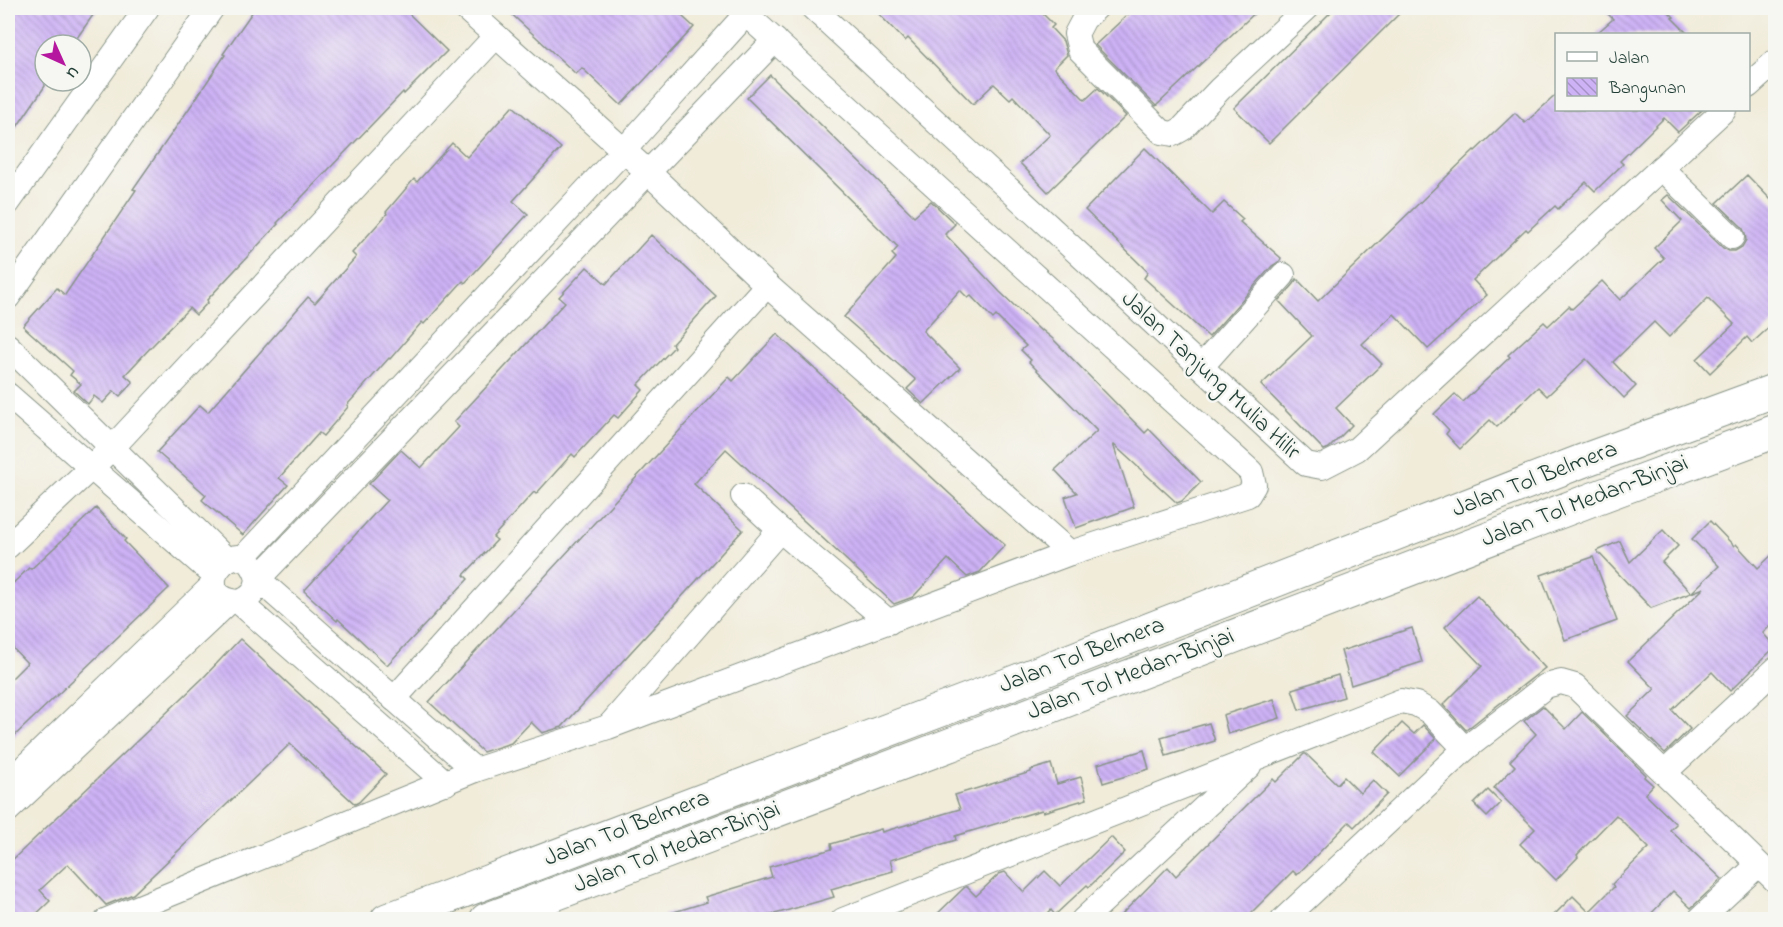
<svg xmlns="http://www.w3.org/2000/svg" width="1783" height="927" viewBox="0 0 1783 927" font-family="'Indie Flower',sans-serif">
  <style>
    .building { fill: url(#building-back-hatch) }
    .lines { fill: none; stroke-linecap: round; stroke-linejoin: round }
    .minor-casing { stroke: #889487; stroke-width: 26 }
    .motorway-casing { stroke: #889487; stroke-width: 35 }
    .minor { stroke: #fff; stroke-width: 24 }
    .motorway { stroke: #fff; stroke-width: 33 }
    .labels { text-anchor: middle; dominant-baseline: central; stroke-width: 5; stroke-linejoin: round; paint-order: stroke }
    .street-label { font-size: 24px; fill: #1f3d34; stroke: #f6f6f2 }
  </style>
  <defs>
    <pattern id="building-back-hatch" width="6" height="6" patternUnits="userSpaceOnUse" patternTransform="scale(1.5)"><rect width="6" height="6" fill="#ceb2f6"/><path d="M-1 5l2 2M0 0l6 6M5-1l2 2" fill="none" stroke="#a792c8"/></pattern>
  </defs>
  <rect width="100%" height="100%" fill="#f6f6f2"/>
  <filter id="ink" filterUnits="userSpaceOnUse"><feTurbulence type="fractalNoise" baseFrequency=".0167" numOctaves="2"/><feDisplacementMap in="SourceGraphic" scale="12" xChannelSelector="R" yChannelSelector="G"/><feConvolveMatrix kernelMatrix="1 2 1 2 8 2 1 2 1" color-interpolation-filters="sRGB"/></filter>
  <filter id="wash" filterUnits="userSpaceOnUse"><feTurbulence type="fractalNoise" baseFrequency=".008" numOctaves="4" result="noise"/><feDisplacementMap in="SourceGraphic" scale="24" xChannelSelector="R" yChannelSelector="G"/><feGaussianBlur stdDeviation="1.35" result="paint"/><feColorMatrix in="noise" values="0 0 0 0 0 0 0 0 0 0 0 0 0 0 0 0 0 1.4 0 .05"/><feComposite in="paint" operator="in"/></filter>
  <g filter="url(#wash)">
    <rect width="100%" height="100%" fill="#f1ecda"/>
    <g id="blocks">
      <g class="building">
        <polygon points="8,8 98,8 72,45 45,45 45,86 8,140"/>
        <polygon points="255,8 403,8 447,51 404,94 403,92 277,223 278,224 207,300 208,302 196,315 189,308 152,346 125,375 133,382 120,396 114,391 103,403 94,396 88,404 74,391 81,384 70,375 73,371 23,326 57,288 65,295 136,190 133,189 195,100 225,55 223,54"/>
        <polygon points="505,8 673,8 694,27 621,105 582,68 576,74"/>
        <polygon points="873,8 1037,8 1054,25 1051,28 1063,41 1067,55 1054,68 1085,100 1098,88 1126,116 1048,192 1020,163 1050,135 1013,96 1010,99 994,84 973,104 908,38 905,41"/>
        <polygon points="1135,8 1260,8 1156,106 1095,45"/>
        <polygon points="1335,8 1405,8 1269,143 1234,108"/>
        <polygon points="1602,8 1665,8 1674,17 1672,18 1688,34 1596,34 1613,19"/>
        <polygon points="770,75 914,216 931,201 955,224 945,234 1000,292 1041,331 1042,330 1053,339 1145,433 1149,429 1201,482 1182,501 1177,503 1113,444 1134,507 1076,528 1065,497 1077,493 1055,470 1097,431 1029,362 1031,360 1021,350 1026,346 996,316 993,319 971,296 968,298 960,290 923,331 960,368 923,404 907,389 916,380 844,317 896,258 892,254 898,247 747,98"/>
        <polygon points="1557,94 1557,110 1702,110 1678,132 1664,118 1620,161 1623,164 1595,191 1586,182 1558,209 1555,206 1528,231 1526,229 1473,280 1487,295 1428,349 1394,314 1362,344 1382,364 1336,408 1352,425 1329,448 1324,450 1261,385 1312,336 1279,301 1294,284 1297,279 1318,301 1474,150 1475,151 1515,113 1525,123"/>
        <polygon points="513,106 561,148 513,201 528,214 465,283 463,281 424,324 422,322 390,359 389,358 347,405 348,407 323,436 319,433 279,478 288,485 243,535 202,500 206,495 157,452 200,405 208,412 308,297 315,303 356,257 352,253 387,214 386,212 414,179 417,182 452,143 467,157"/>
        <polygon points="1145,148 1212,214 1224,202 1243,219 1240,222 1281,258 1280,261 1272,266 1209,337 1144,278 1148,272 1085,210"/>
        <polygon points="1747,175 1776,205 1776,321 1752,343 1747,337 1710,373 1697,359 1734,324 1708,298 1669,337 1654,322 1613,362 1636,386 1624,398 1586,359 1547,396 1538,387 1497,427 1490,420 1460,449 1446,434 1449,430 1434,414 1455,394 1463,402 1510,357 1508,355 1544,322 1548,326 1569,306 1572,309 1602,281 1620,300 1664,258 1654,248 1682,221 1662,200 1668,195 1723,248 1729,251 1735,251 1742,247 1746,240 1745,233 1742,227 1717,203"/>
        <polygon points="651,235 716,296 672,344 674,347 638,385 643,390 618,418 614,415 575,457 572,454 536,494 534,492 493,537 497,540 464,575 468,579 387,665 338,619 337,621 304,591 387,500 369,484 401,450 421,468 459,427 454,422 565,302 559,297 587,267 606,284"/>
        <polygon points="777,334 1005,545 980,572 967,577 948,559 913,597 894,604 726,449 694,484 743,530 562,727 542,733 531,722 511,743 483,752 429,702 729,377 733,381"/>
        <polygon points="96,508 126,539 124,541 169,588 8,742 8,682 27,663 8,643 8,588 29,568 31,569 55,547"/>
        <polygon points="1710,521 1734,546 1736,544 1758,568 1776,551 1775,621 1763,633 1775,647 1730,691 1712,672 1672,710 1690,729 1665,753 1627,716 1655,689 1628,661 1704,588 1691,593 1719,566 1692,539"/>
        <polygon points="1663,530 1678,546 1662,562 1691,593 1651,608 1597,551 1620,541 1630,562"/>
        <polygon points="1593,557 1617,621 1565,640 1541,575"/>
        <polygon points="1477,596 1545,668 1466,730 1443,705 1482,666 1445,627"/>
        <polygon points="1412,628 1422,662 1351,685 1341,651"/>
        <polygon points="240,639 386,774 359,802 355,804 290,744 133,894 106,905 68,864 40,890 50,901 30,920 8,920 8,864 203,678"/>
        <polygon points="1338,675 1344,697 1299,710 1292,689"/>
        <polygon points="1274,699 1280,718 1228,734 1223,715"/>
        <polygon points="1543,706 1566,729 1582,712 1646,775 1644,777 1653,785 1645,794 1676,824 1670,830 1722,879 1691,908 1673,891 1645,920 1549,920 1573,896 1589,912 1614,887 1612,884 1649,848 1616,815 1577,855 1578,857 1556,880 1520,844 1535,829 1494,788 1515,766 1510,761 1536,734 1524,721"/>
        <polygon points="1209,723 1215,741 1166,756 1161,737"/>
        <polygon points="1402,723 1414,734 1423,725 1436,739 1399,776 1374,752"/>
        <polygon points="1144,750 1149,769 1103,783 1098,764"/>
        <polygon points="1304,754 1306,754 1337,784 1344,777 1360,793 1373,780 1387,794 1354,827 1349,822 1297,875 1293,871 1244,920 1116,920 1168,867 1176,876 1273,779 1276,782"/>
        <polygon points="1051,764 1057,784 1081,777 1087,799 1043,812 1042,810 955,836 956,840 890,860 893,871 831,889 834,897 768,916 769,920 665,920 664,915 707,902 705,897 772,877 769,867 832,849 831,844 881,829 882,832 960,809 955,795 1031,772 1031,770"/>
        <polygon points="1488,790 1501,803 1487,817 1474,804"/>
        <polygon points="1111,837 1125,852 1089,887 1087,885 1055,915 1051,910 1041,920 931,920 965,887 967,887 976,896 999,874 1005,872 1024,892 1045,871 1060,886"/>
      </g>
    </g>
  </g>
  <g filter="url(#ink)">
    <use href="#blocks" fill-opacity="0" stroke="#889487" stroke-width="1.5"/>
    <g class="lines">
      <g class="minor-casing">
        <g id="minor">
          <polyline points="465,8 649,173 767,285 1070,553"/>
          <polyline points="813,8 1306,464 1322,467 1357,449 1724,110"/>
          <polyline points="1096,8 1084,19 1076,34 1080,50 1162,132 1173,134 1182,129 1220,89 1307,8"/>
          <polyline points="1748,86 1776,61"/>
          <polyline points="1661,168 1732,237"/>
          <polyline points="8,203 147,8"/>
          <polyline points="8,297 212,8"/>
          <polyline points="8,346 227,560"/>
          <polyline points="1201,367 1283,275"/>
          <polyline points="8,395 214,575"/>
          <polyline points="743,496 780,530 889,622"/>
          <polyline points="8,546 112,448 496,36"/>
          <polyline points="242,559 624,150 746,14"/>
          <polyline points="239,602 446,783"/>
          <polyline points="394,699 767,285"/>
          <polyline points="610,725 780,530"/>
          <path d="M 475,770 L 258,579 C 242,521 179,596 239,602 C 251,598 256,592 258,579 L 775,40"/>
          <polyline points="1665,772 1776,669"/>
          <polyline points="8,783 214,584"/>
          <polyline points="8,810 230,601"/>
          <polyline points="107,920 475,770 608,727 1070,553 1248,495 1254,485 1251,472 739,8"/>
          <polyline points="843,920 1401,701 1416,704 1430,712 1465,749"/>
          <polyline points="1083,920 1249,766"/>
          <polyline points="1283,920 1465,749 1546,686 1561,682 1575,686 1776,881"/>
          <polyline points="1699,920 1758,865"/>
        </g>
      </g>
      <g class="motorway-casing">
        <g id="motorway">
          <polyline points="387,920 1007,685 1582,461 1776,390"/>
          <polyline points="486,920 976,735 1593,499 1776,431"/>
        </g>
      </g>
      <use href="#minor" class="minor"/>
      <use href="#motorway" class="motorway"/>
    </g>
  </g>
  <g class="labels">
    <g class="street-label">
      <text transform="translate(1210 376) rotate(43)">Jalan Tanjung Mulia Hilir</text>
      <text transform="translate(1535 480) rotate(-21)">Jalan Tol Belmera</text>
      <text transform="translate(1585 502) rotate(-21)">Jalan Tol Medan–Binjai</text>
      <text transform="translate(1082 656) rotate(-21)">Jalan Tol Belmera</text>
      <text transform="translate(1131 675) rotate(-21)">Jalan Tol Medan–Binjai</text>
      <text transform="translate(627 829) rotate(-21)">Jalan Tol Belmera</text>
      <text transform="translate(677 848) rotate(-21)">Jalan Tol Medan–Binjai</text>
    </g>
  </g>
  <rect width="1783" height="927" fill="none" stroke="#f6f6f2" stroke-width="30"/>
  <rect x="1555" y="33" width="195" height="78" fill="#f6f6f2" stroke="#a0aca6" stroke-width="1.5"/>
  <rect x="1567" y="52" width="30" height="9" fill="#ffffff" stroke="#a0aca6" stroke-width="1.5"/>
  <text x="1609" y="63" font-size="18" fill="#1f3d34">Jalan</text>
  <rect x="1567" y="78" width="30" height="18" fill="url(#building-back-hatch)" stroke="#a0aca6" stroke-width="1.5"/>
  <text x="1609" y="93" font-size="18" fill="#1f3d34">Bangunan</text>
  <g transform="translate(63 63) rotate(135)"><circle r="28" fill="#f6f6f2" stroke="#a0aca6" stroke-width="1.5"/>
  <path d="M0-4.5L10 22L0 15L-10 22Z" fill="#b5179e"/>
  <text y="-9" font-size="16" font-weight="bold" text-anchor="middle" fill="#1f3d34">U</text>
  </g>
</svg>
